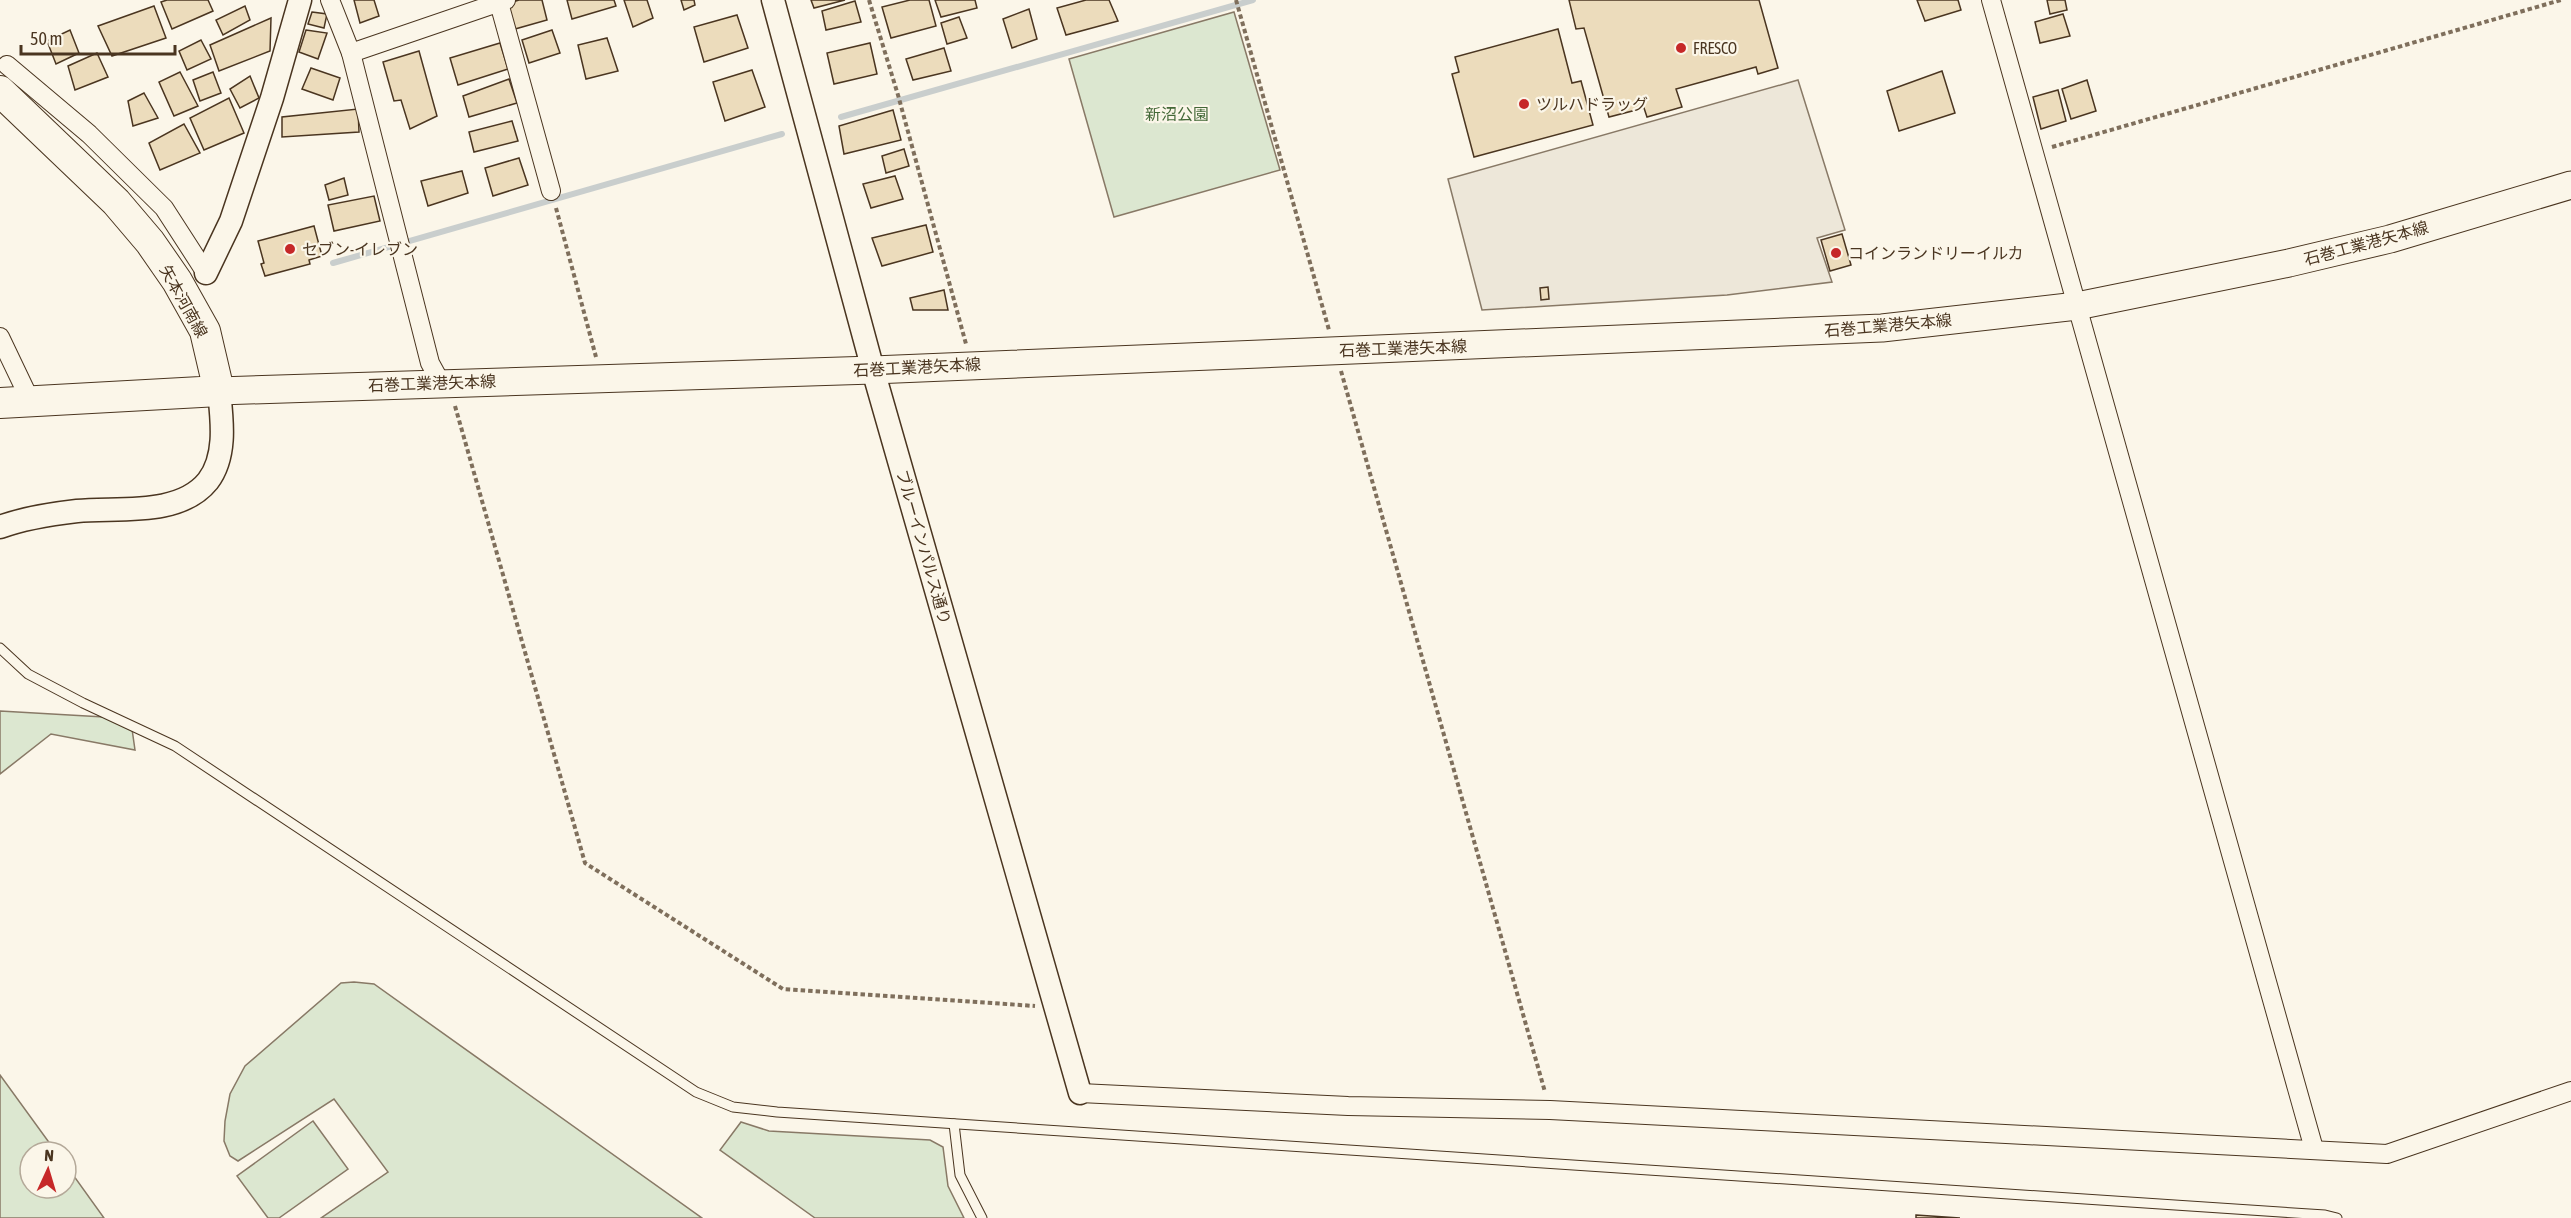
<svg xmlns="http://www.w3.org/2000/svg" width="2571" height="1218" viewBox="0 0 2571 1218" font-family="'Asap Condensed','Noto Sans JP',sans-serif">
  <style>
    .green { fill: #dce7d0; stroke: #887966; stroke-width: 1.5 }
    .parking { fill: #ede7d9; stroke: #887966; stroke-width: 1.5 }
    .lines { fill: none; stroke-linecap: round; stroke-linejoin: round }
    .stream { stroke: #c9cecd; stroke-width: 6 }
    .building { fill: #ecdcbc; stroke: #4a3520; stroke-width: 1.5 }
    .service-casing { stroke: #4a3520; stroke-width: 11 }
    .minor-casing { stroke: #4a3520; stroke-width: 20 }
    .tertiary-casing { stroke: #4a3520; stroke-width: 25 }
    .secondary-casing { stroke: #4a3520; stroke-width: 29 }
    .primary-casing { stroke: #4a3520; stroke-width: 32 }
    .path { stroke: #7f6f5c; stroke-width: 4; stroke-dasharray: 4.5 3; stroke-linecap: butt }
    .service { stroke: #fbf6e9; stroke-width: 9 }
    .minor { stroke: #fbf6e9; stroke-width: 18 }
    .tertiary { stroke: #fbf6e9; stroke-width: 22 }
    .secondary { stroke: #fbf6e9; stroke-width: 27 }
    .primary { stroke: #fbf6e9; stroke-width: 30 }
    .poi-dot { fill: #c62828; stroke: #fbf6e9; stroke-width: 2 }
    .labels { text-anchor: middle; dominant-baseline: central; stroke-width: 4.5; stroke-linejoin: round; paint-order: stroke }
    .poi-label { font-size: 16px; fill: #4a3520; stroke: #fbf6e9; text-anchor: start }
    .park-label { font-size: 16px; fill: #436837; stroke: #fbf6e9 }
    .street-label { font-size: 16px; fill: #4a3520; stroke: #fbf6e9 }
  </style>
  <rect width="100%" height="100%" fill="#fbf6e9"/>
  <g class="green">
    <polygon points="1234,12 1280,170 1114,217 1069,59"/>
    <polygon points="0,711 104,717 132,729 135,750 51,734 0,774"/>
    <polygon points="354,982 374,984 702,1218 321,1218 388,1172 334,1099 238,1161 230,1156 224,1141 225,1121 230,1094 245,1066 341,983"/>
    <polygon points="0,1075 56,1152 30,1152 30,1188 66,1188 66,1165 104,1218 0,1218"/>
    <polygon points="313,1121 348,1169 279,1218 268,1218 237,1176"/>
    <polygon points="741,1122 769,1131 930,1140 943,1147 948,1186 964,1218 815,1218 720,1150"/>
  </g>
  <polygon class="parking" points="1798,80 1845,230 1817,238 1832,282 1727,295 1482,310 1448,179"/>
  <g class="lines">
    <g class="stream">
      <polyline points="841,117 1253,0"/>
      <polyline points="333,263 782,134"/>
    </g>
  </g>
  <g class="building">
    <polygon points="167,0 208,0 213,11 172,29 161,2"/>
    <polygon points="354,0 374,0 379,16 360,23"/>
    <polygon points="519,0 542,0 547,20 515,29 506,4"/>
    <polygon points="567,0 614,0 616,6 572,19"/>
    <polygon points="624,0 647,0 653,18 633,27"/>
    <polygon points="681,0 694,0 695,5 684,10"/>
    <polygon points="811,0 845,0 814,8"/>
    <polygon points="910,0 929,0 936,26 891,38 882,7"/>
    <polygon points="935,0 975,0 977,8 941,17"/>
    <polygon points="1086,0 1109,0 1118,21 1066,35 1057,8"/>
    <polygon points="1569,0 1759,0 1778,68 1758,74 1756,67 1676,89 1682,107 1647,117 1644,108 1609,117 1584,28 1576,29"/>
    <polygon points="1917,0 1958,0 1961,10 1925,21"/>
    <polygon points="2047,0 2065,0 2067,10 2050,14"/>
    <polygon points="855,1 861,22 826,30 822,11"/>
    <polygon points="154,6 166,38 112,56 98,26"/>
    <polygon points="245,6 250,20 223,35 216,20"/>
    <polygon points="1029,9 1037,39 1012,48 1003,19"/>
    <polygon points="312,12 327,14 324,28 308,24"/>
    <polygon points="2063,14 2070,36 2040,43 2035,22"/>
    <polygon points="737,15 748,48 704,62 694,27"/>
    <polygon points="959,17 967,38 947,44 941,23"/>
    <polygon points="271,18 270,51 219,71 210,45"/>
    <polygon points="1558,29 1572,83 1581,81 1593,125 1474,157 1452,74 1459,72 1455,57"/>
    <polygon points="70,30 79,53 56,64 47,41"/>
    <polygon points="306,30 327,33 318,59 299,52"/>
    <polygon points="552,30 560,53 529,63 522,40"/>
    <polygon points="607,38 618,71 586,79 578,45"/>
    <polygon points="201,40 211,59 187,70 179,51"/>
    <polygon points="500,43 508,69 458,85 450,58"/>
    <polygon points="870,43 877,74 834,84 827,53"/>
    <polygon points="944,48 951,71 913,80 906,59"/>
    <polygon points="419,51 437,116 410,129 401,100 394,101 383,62"/>
    <polygon points="97,53 108,77 75,90 68,66"/>
    <polygon points="311,68 340,78 333,100 302,89"/>
    <polygon points="752,70 765,107 725,121 713,82"/>
    <polygon points="1942,71 1955,113 1899,131 1887,91"/>
    <polygon points="180,72 198,106 174,116 159,82"/>
    <polygon points="213,72 221,93 200,101 193,80"/>
    <polygon points="250,76 259,98 240,108 230,89"/>
    <polygon points="509,79 517,103 469,117 463,96"/>
    <polygon points="2087,80 2096,111 2071,119 2062,89"/>
    <polygon points="2058,90 2066,121 2041,129 2033,97"/>
    <polygon points="144,93 158,118 133,126 128,101"/>
    <polygon points="229,98 244,133 204,150 190,118"/>
    <polygon points="358,109 359,132 282,137 282,117"/>
    <polygon points="893,110 901,140 844,154 839,126"/>
    <polygon points="512,121 518,141 474,152 469,132"/>
    <polygon points="184,124 200,153 160,170 149,143"/>
    <polygon points="904,149 909,166 886,173 882,156"/>
    <polygon points="519,158 528,185 493,196 485,168"/>
    <polygon points="462,171 468,193 428,206 421,181"/>
    <polygon points="895,176 903,199 871,208 863,184"/>
    <polygon points="344,178 348,195 329,200 325,185"/>
    <polygon points="374,196 380,221 334,231 328,205"/>
    <polygon points="926,225 933,252 882,266 872,238"/>
    <polygon points="314,226 322,256 309,260 310,264 265,276 261,264 264,263 258,241"/>
    <polygon points="1842,234 1851,265 1830,271 1821,240"/>
    <polygon points="1548,287 1549,299 1541,300 1540,288"/>
    <polygon points="944,290 948,310 913,310 910,298"/>
    <polygon points="1916,1215 1960,1218 1916,1218"/>
  </g>
  <g class="lines">
    <g class="service-casing">
      <g id="service">
        <polyline points="0,648 28,674 83,703 175,746 696,1092 733,1107 777,1112 2325,1215 2337,1218"/>
        <polyline points="954,1124 960,1175 982,1218"/>
      </g>
    </g>
    <g class="minor-casing">
      <g id="minor">
        <polyline points="330,0 351,53 430,363 441,383"/>
        <polyline points="1991,0 2314,1149"/>
        <polyline points="499,3 551,191"/>
        <polyline points="351,53 506,0"/>
        <polyline points="7,65 89,134 164,208 206,273"/>
        <polyline points="0,337 31,402"/>
        <polyline points="1080,1093 1348,1106 1550,1110 2387,1154 2571,1091"/>
      </g>
    </g>
    <g class="tertiary-casing">
      <g id="tertiary">
        <polyline points="773,0 873,370 1080,1093"/>
        <polyline points="206,273 231,221 272,98 300,0"/>
        <path d="M 0,527 C 24,518 51,514 77,511 C 117,507 179,517 208,481 C 227,456 222,420 219,391"/>
      </g>
    </g>
    <g class="secondary-casing">
      <polyline id="secondary" points="219,391 873,370 1882,328 2077,306 2289,263 2390,239 2571,185"/>
    </g>
    <g class="primary-casing">
      <polyline id="primary" points="0,91 116,202 150,242 177,281 205,331 219,391 0,403"/>
    </g>
    <g class="path">
      <polyline points="869,0 898,95 966,344"/>
      <polyline points="1236,0 1329,330"/>
      <polyline points="2052,147 2561,0"/>
      <polyline points="556,208 596,357"/>
      <polyline points="1341,371 1545,1092"/>
      <polyline points="455,406 585,863 783,989 1035,1006"/>
    </g>
    <use href="#service" class="service"/>
    <use href="#minor" class="minor"/>
    <use href="#tertiary" class="tertiary"/>
    <use href="#secondary" class="secondary"/>
    <use href="#primary" class="primary"/>
  </g>
  <g class="poi-dot">
    <circle cx="1681" cy="48" r="6"/>
    <circle cx="1524" cy="104" r="6"/>
    <circle cx="290" cy="249" r="6"/>
    <circle cx="1836" cy="253" r="6"/>
  </g>
  <g class="labels">
    <g class="poi-label">
      <text x="1693" y="48">FRESCO</text>
      <text x="1536" y="104">ツルハドラッグ</text>
      <text x="302" y="249">セブン-イレブン</text>
      <text x="1848" y="253">コインランドリーイルカ</text>
    </g>
    <g class="park-label">
      <text x="1177" y="114">新沼公園</text>
    </g>
    <g class="street-label">
      <text transform="translate(2366 243) rotate(-15)">石巻工業港矢本線</text>
      <text transform="translate(184 301) rotate(61)">矢本河南線</text>
      <text transform="translate(1888 325) rotate(-5)">石巻工業港矢本線</text>
      <text transform="translate(1403 348) rotate(-2)">石巻工業港矢本線</text>
      <text transform="translate(917 367) rotate(-3)">石巻工業港矢本線</text>
      <text transform="translate(432 383) rotate(-2)">石巻工業港矢本線</text>
      <text transform="translate(924 547) rotate(74)">ブルーインパルス通り</text>
    </g>
  </g>
  <g transform="translate(48 1170) rotate(4)"><circle r="28" fill="#fbf6e9" stroke="#b4a999" stroke-width="1.5"/>
  <path d="M0-4.5L10 22L0 15L-10 22Z" fill="#c62828"/>
  <text y="-9" font-size="16" font-weight="bold" text-anchor="middle" fill="#4a3520">N</text>
  </g>
  <path d="M21 45v9h154v-9" fill="none" stroke="#4a3520" stroke-width="3"/>
  <text x="30" y="45" font-size="18" fill="#4a3520" stroke="#fbf6e9" stroke-width="4.5" paint-order="stroke">50 m</text>
</svg>
